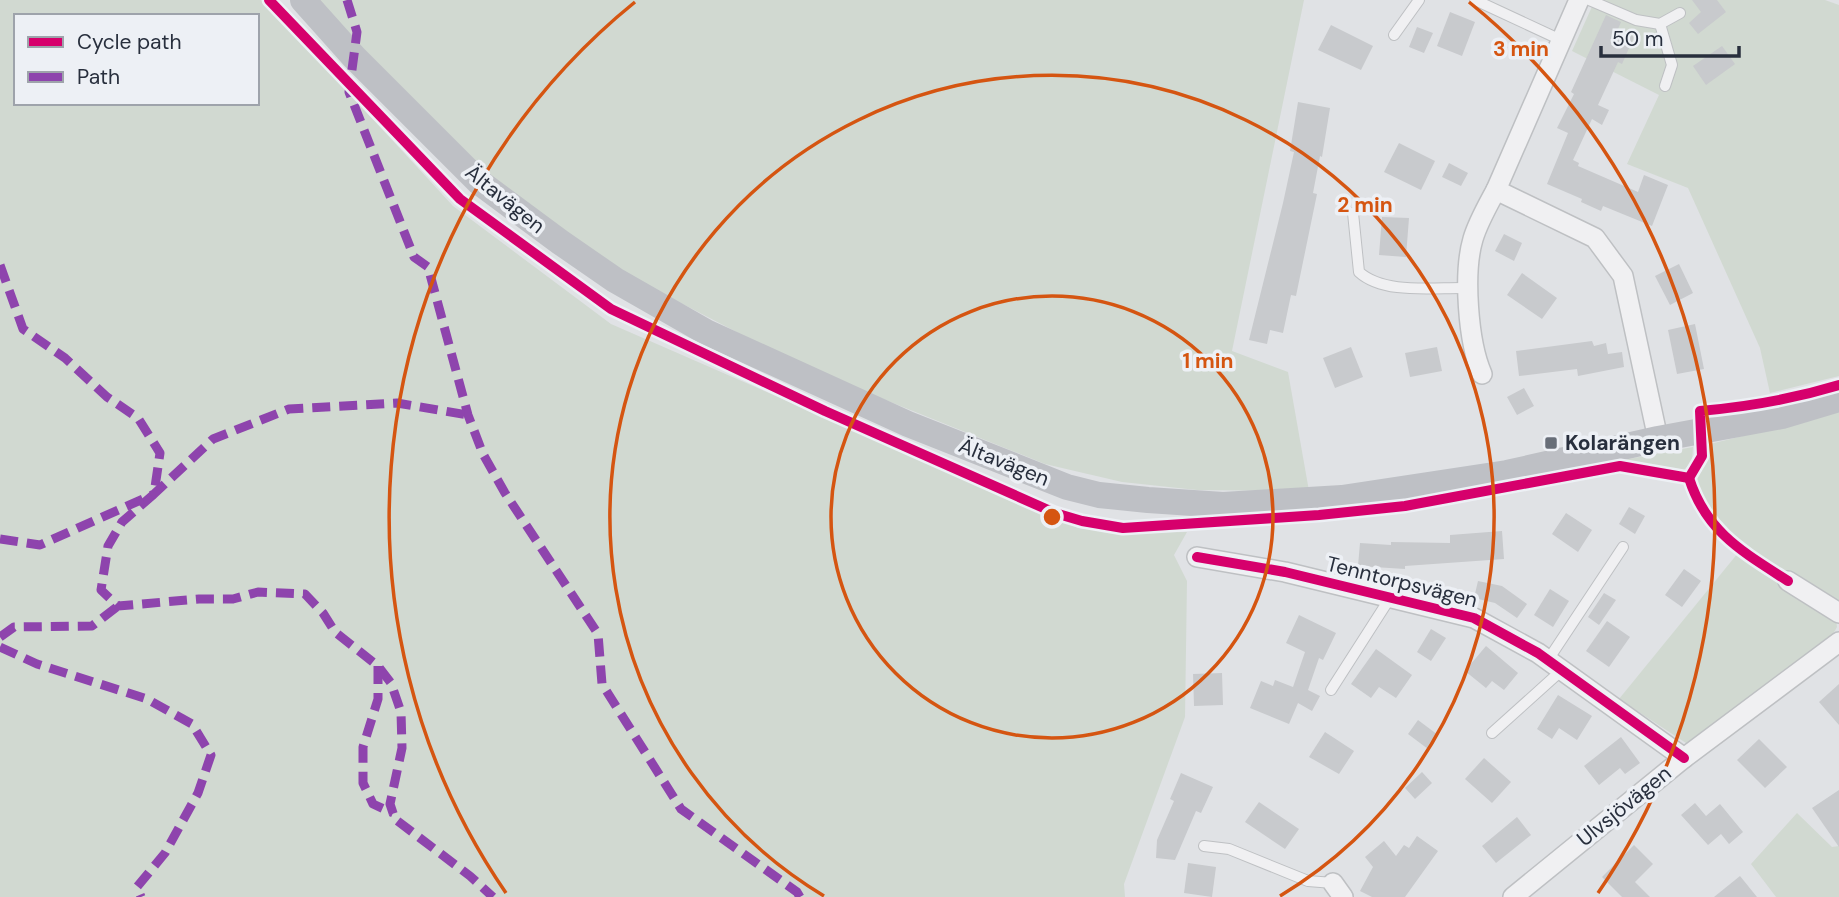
<svg xmlns="http://www.w3.org/2000/svg" width="1839" height="897" viewBox="0 0 1839 897" font-family="'DM Sans',sans-serif">
  <style>
    .green { fill: #d1d9d1; fill-rule: evenodd }
    .building { fill: #c8cacd }
    .lines { fill: none; stroke-linecap: round; stroke-linejoin: round }
    .lane-casing { stroke: #bec0c3; stroke-width: 12 }
    .street-casing { stroke: #bec0c3; stroke-width: 22 }
    .lane { stroke: #f0f0f2; stroke-width: 10 }
    .street { stroke: #f0f0f2; stroke-width: 19 }
    .secondary { stroke: #bec0c5; stroke-width: 26 }
    .quiet { stroke: #8e44ad; stroke-width: 9; stroke-dasharray: 18 9; stroke-linecap: butt }
    .cycleway-casing { stroke: #edf0f5; stroke-width: 15 }
    .cycleway { stroke: #d6006c; stroke-width: 10 }
    .ring { fill: none; stroke: #d55511; stroke-width: 3.5 }
    .poi-dot { fill: #686e78; stroke: #edf0f5; stroke-width: 2.5 }
    .labels { text-anchor: middle; dominant-baseline: central; stroke-width: 7; stroke-linejoin: round; paint-order: stroke }
    .street-label { font-size: 21px; fill: #282f3d; stroke: #edf0f5 }
    .poi-label { font-size: 21px; font-weight: bold; fill: #282f3d; stroke: #edf0f5; text-anchor: start }
    .centre { fill: #d55511; stroke: #edf0f5; stroke-width: 3.5 }
    .ring-label { font-size: 21px; text-anchor: middle; font-weight: bold; fill: #d55511; stroke: #edf0f5; stroke-width: 7; stroke-linejoin: round; paint-order: stroke }
  </style>
  <rect width="100%" height="100%" fill="#e0e2e5"/>
  <g class="green">
    <path d="M 0,0 L 263,0 L 453,206 L 611,324 L 1078,528 L 1122,533 L 1187,532 L 1174,555 L 1187,581 L 1185,717 L 1124,884 L 1125,897 L 0,897 ZM 16,16 L 257,16 L 257,103 L 16,103 Z"/>
    <polygon points="315,0 1304,0 1232,351 1288,372 1309,491 1197,490 1122,482 1045,464 806,368 600,261 486,179"/>
    <polygon points="1595,0 1825,0 1839,5 1839,376 1770,393 1760,348 1688,188 1627,164 1659,95 1572,51"/>
    <path d="M 1839,412 L 1839,605 C 1794,577 1708,536 1695,482 L 1706,464 L 1710,444 Z"/>
    <polygon points="1693,447 1692,462 1683,471 1672,471 1623,460"/>
    <polygon points="1738,553 1836,620 1837,627 1833,634 1689,745 1619,699"/>
    <polygon points="1797,813 1832,847 1839,846 1839,897 1776,897 1751,864"/>
  </g>
  <g class="building">
    <polygon points="1692,0 1717,0 1726,12 1698,34 1689,23 1701,12"/>
    <polygon points="1450,12 1475,22 1462,56 1437,46"/>
    <polygon points="1606,15 1621,22 1618,29 1634,37 1622,64 1618,62 1598,105 1609,110 1602,125 1592,119 1573,160 1579,163 1578,166 1638,192 1644,175 1668,185 1652,226 1603,206 1601,211 1581,202 1582,199 1547,184 1568,133 1557,128 1574,94 1571,92"/>
    <polygon points="1331,25 1373,46 1361,70 1318,50"/>
    <polygon points="1417,27 1433,33 1424,53 1409,47"/>
    <polygon points="1722,46 1735,64 1706,85 1693,66"/>
    <polygon points="1298,102 1330,108 1322,157 1320,156 1313,193 1317,194 1296,296 1291,295 1283,333 1270,330 1267,344 1249,340 1283,203 1294,152 1290,151"/>
    <polygon points="1399,143 1435,161 1421,190 1384,172"/>
    <polygon points="1449,163 1468,173 1461,186 1442,177"/>
    <polygon points="1382,217 1409,218 1406,257 1379,255"/>
    <polygon points="1504,234 1522,243 1514,261 1495,251"/>
    <polygon points="1679,264 1693,293 1670,305 1655,276"/>
    <polygon points="1522,273 1557,298 1542,319 1507,295"/>
    <polygon points="1695,324 1704,369 1677,374 1668,330"/>
    <polygon points="1592,341 1594,346 1606,343 1608,354 1622,352 1624,367 1578,376 1577,369 1519,376 1516,351"/>
    <polygon points="1351,347 1363,377 1335,388 1323,358"/>
    <polygon points="1437,347 1442,371 1410,377 1405,353"/>
    <polygon points="1524,388 1534,406 1517,415 1507,397"/>
    <polygon points="1629,507 1645,516 1635,534 1619,524"/>
    <polygon points="1566,513 1592,530 1578,552 1552,534"/>
    <polygon points="1502,531 1504,559 1405,566 1405,569 1358,566 1360,543 1391,545 1391,542 1450,543 1450,535"/>
    <polygon points="1684,569 1701,581 1682,607 1665,595"/>
    <polygon points="1478,581 1502,586 1527,604 1517,618 1495,603 1474,598"/>
    <polygon points="1550,589 1569,601 1553,627 1534,615"/>
    <polygon points="1604,593 1616,600 1599,625 1588,617"/>
    <polygon points="1299,615 1336,633 1323,660 1319,658 1308,690 1320,696 1312,711 1298,703 1289,724 1250,708 1261,681 1273,686 1275,680 1293,687 1305,652 1286,643"/>
    <polygon points="1607,621 1630,637 1609,667 1586,651"/>
    <polygon points="1431,629 1446,638 1431,661 1417,652"/>
    <polygon points="1486,646 1518,673 1504,690 1492,681 1486,688 1465,671"/>
    <polygon points="1376,649 1412,675 1396,698 1379,687 1371,698 1351,684"/>
    <polygon points="1222,673 1223,705 1194,706 1193,674"/>
    <polygon points="1839,684 1839,725 1819,702"/>
    <polygon points="1558,695 1592,716 1577,740 1559,728 1552,739 1537,729"/>
    <polygon points="1418,720 1438,735 1428,749 1408,734"/>
    <polygon points="1325,732 1354,751 1339,774 1309,757"/>
    <polygon points="1621,737 1640,763 1625,774 1620,768 1599,785 1584,766"/>
    <polygon points="1759,739 1787,767 1765,788 1737,760"/>
    <polygon points="1484,758 1511,782 1492,803 1465,779"/>
    <polygon points="1422,772 1432,783 1415,799 1405,788"/>
    <polygon points="1181,773 1213,787 1201,813 1196,811 1175,860 1156,858 1157,840 1174,801 1170,799"/>
    <polygon points="1839,790 1839,847 1812,808"/>
    <polygon points="1259,802 1299,829 1285,849 1245,822"/>
    <polygon points="1695,803 1706,816 1720,804 1743,832 1729,844 1721,834 1708,845 1681,815"/>
    <polygon points="1517,817 1531,835 1496,863 1482,846"/>
    <polygon points="1417,836 1438,851 1405,897 1372,897 1360,891 1373,867 1365,857 1384,841 1396,856 1404,845 1409,848"/>
    <polygon points="1634,845 1653,864 1635,882 1650,897 1622,897 1602,877"/>
    <polygon points="1188,863 1216,867 1212,897 1184,893"/>
    <polygon points="1740,876 1757,897 1714,897"/>
  </g>
  <g class="lines">
    <g class="lane-casing">
      <g id="lane">
        <polyline points="1475,0 1561,40"/>
        <polyline points="1589,0 1636,20 1660,24 1680,13"/>
        <polyline points="1660,24 1672,65 1665,86"/>
        <polyline points="1394,35 1419,0"/>
        <path d="M 1353,213 L 1359,272 C 1384,295 1435,287 1468,288"/>
        <polyline points="1548,660 1623,547"/>
        <polyline points="1331,690 1390,598"/>
        <polyline points="1492,733 1562,670"/>
        <polyline points="1204,846 1229,849 1308,881 1333,883"/>
      </g>
    </g>
    <g class="street-casing">
      <g id="street">
        <polyline points="1579,0 1496,190 1595,238 1623,276 1658,439"/>
        <path d="M 1482,374 C 1468,342 1463,273 1473,239 C 1478,222 1488,205 1496,190"/>
        <polyline points="1197,557 1285,572 1474,618 1538,653 1684,758"/>
        <polyline points="1788,581 1839,613"/>
        <polyline points="1333,883 1343,897"/>
        <polyline points="1513,897 1684,758 1839,642"/>
      </g>
    </g>
    <use href="#lane" class="lane"/>
    <use href="#street" class="street"/>
    <polyline class="secondary" points="303,0 354,57 479,182 560,242 615,280 706,332 908,424 1067,487 1099,495 1148,500 1223,505 1342,498 1507,473 1658,439 1782,416 1839,399"/>
    <g class="quiet">
      <polyline points="347,0 357,32 349,92 414,257 428,267 468,415 483,454 505,493 598,634 602,684 681,809 797,892 800,897"/>
      <polyline points="0,265 23,329 65,358 107,397 138,418 160,453 154,494 122,522 108,546 101,590 118,606 199,599 233,599 258,592 305,594 323,613 335,632 378,666 391,683 401,712 402,748 390,804 395,819 470,876 493,897"/>
      <polyline points="0,539 40,545 154,494 213,439 289,409 397,403 468,415"/>
      <polyline points="0,637 14,627 92,626 118,606"/>
      <polyline points="0,647 37,664 147,699 192,724 211,755 198,793 165,853 137,887 141,897"/>
      <polyline points="378,666 378,699 363,747 363,783 373,804 393,813"/>
    </g>
    <g class="cycleway-casing">
      <g id="cycleway">
        <path d="M 269,0 L 460,199 L 611,309 L 825,411 L 1055,513 L 1082,521 L 1123,528 L 1319,515 L 1405,506 L 1620,466 L 1689,478 L 1702,456 L 1700,411 C 1747,407 1793,399 1839,385"/>
        <path d="M 1689,478 C 1706,532 1743,552 1788,581"/>
        <polyline points="1197,557 1285,572 1474,618 1538,653 1684,758"/>
      </g>
    </g>
    <use href="#cycleway" class="cycleway"/>
  </g>
  <g class="ring">
    <circle cx="1052" cy="517" r="221"/>
    <path d="M824 896A442 442 0 1 1 1280 896"/>
    <path d="M506 893A663 663 0 0 1 635 2M1469 2A663 663 0 0 1 1598 893"/>
  </g>
  <rect class="poi-dot" x="1544" y="436" width="14" height="14" rx="3.5"/>
  <g class="labels">
    <g class="street-label">
      <text transform="translate(505 199) rotate(39)">Ältavägen</text>
      <text transform="translate(1004 462) rotate(22)">Ältavägen</text>
      <text transform="translate(1402 582) rotate(14)">Tenntorpsvägen</text>
      <text transform="translate(1624 806) rotate(-39)">Ulvsjövägen</text>
    </g>
    <g class="poi-label">
      <text x="1565" y="443">Kolarängen</text>
    </g>
  </g>
  <circle cx="1052" cy="517" r="10" class="centre"/>
  <g class="ring-label">
    <text x="1521" y="56">3 min</text>
    <text x="1365" y="212">2 min</text>
    <text x="1208" y="368">1 min</text>
  </g>
  <rect x="14" y="14" width="245" height="91" fill="#edf0f5" stroke="#9ea3ab" stroke-width="2"/>
  <rect x="28" y="37" width="35" height="10" fill="#d6006c" stroke="#9ea3ab" stroke-width="2"/>
  <text x="77" y="49" font-size="21" fill="#282f3d">Cycle path</text>
  <rect x="28" y="72" width="35" height="10" fill="#8e44ad" stroke="#9ea3ab" stroke-width="2"/>
  <text x="77" y="84" font-size="21" fill="#282f3d">Path</text>
  <path d="M1601 46v10h138v-10" fill="none" stroke="#282f3d" stroke-width="3.5"/>
  <text x="1612" y="46" font-size="21" fill="#282f3d" stroke="#edf0f5" stroke-width="5" paint-order="stroke">50 m</text>
</svg>
